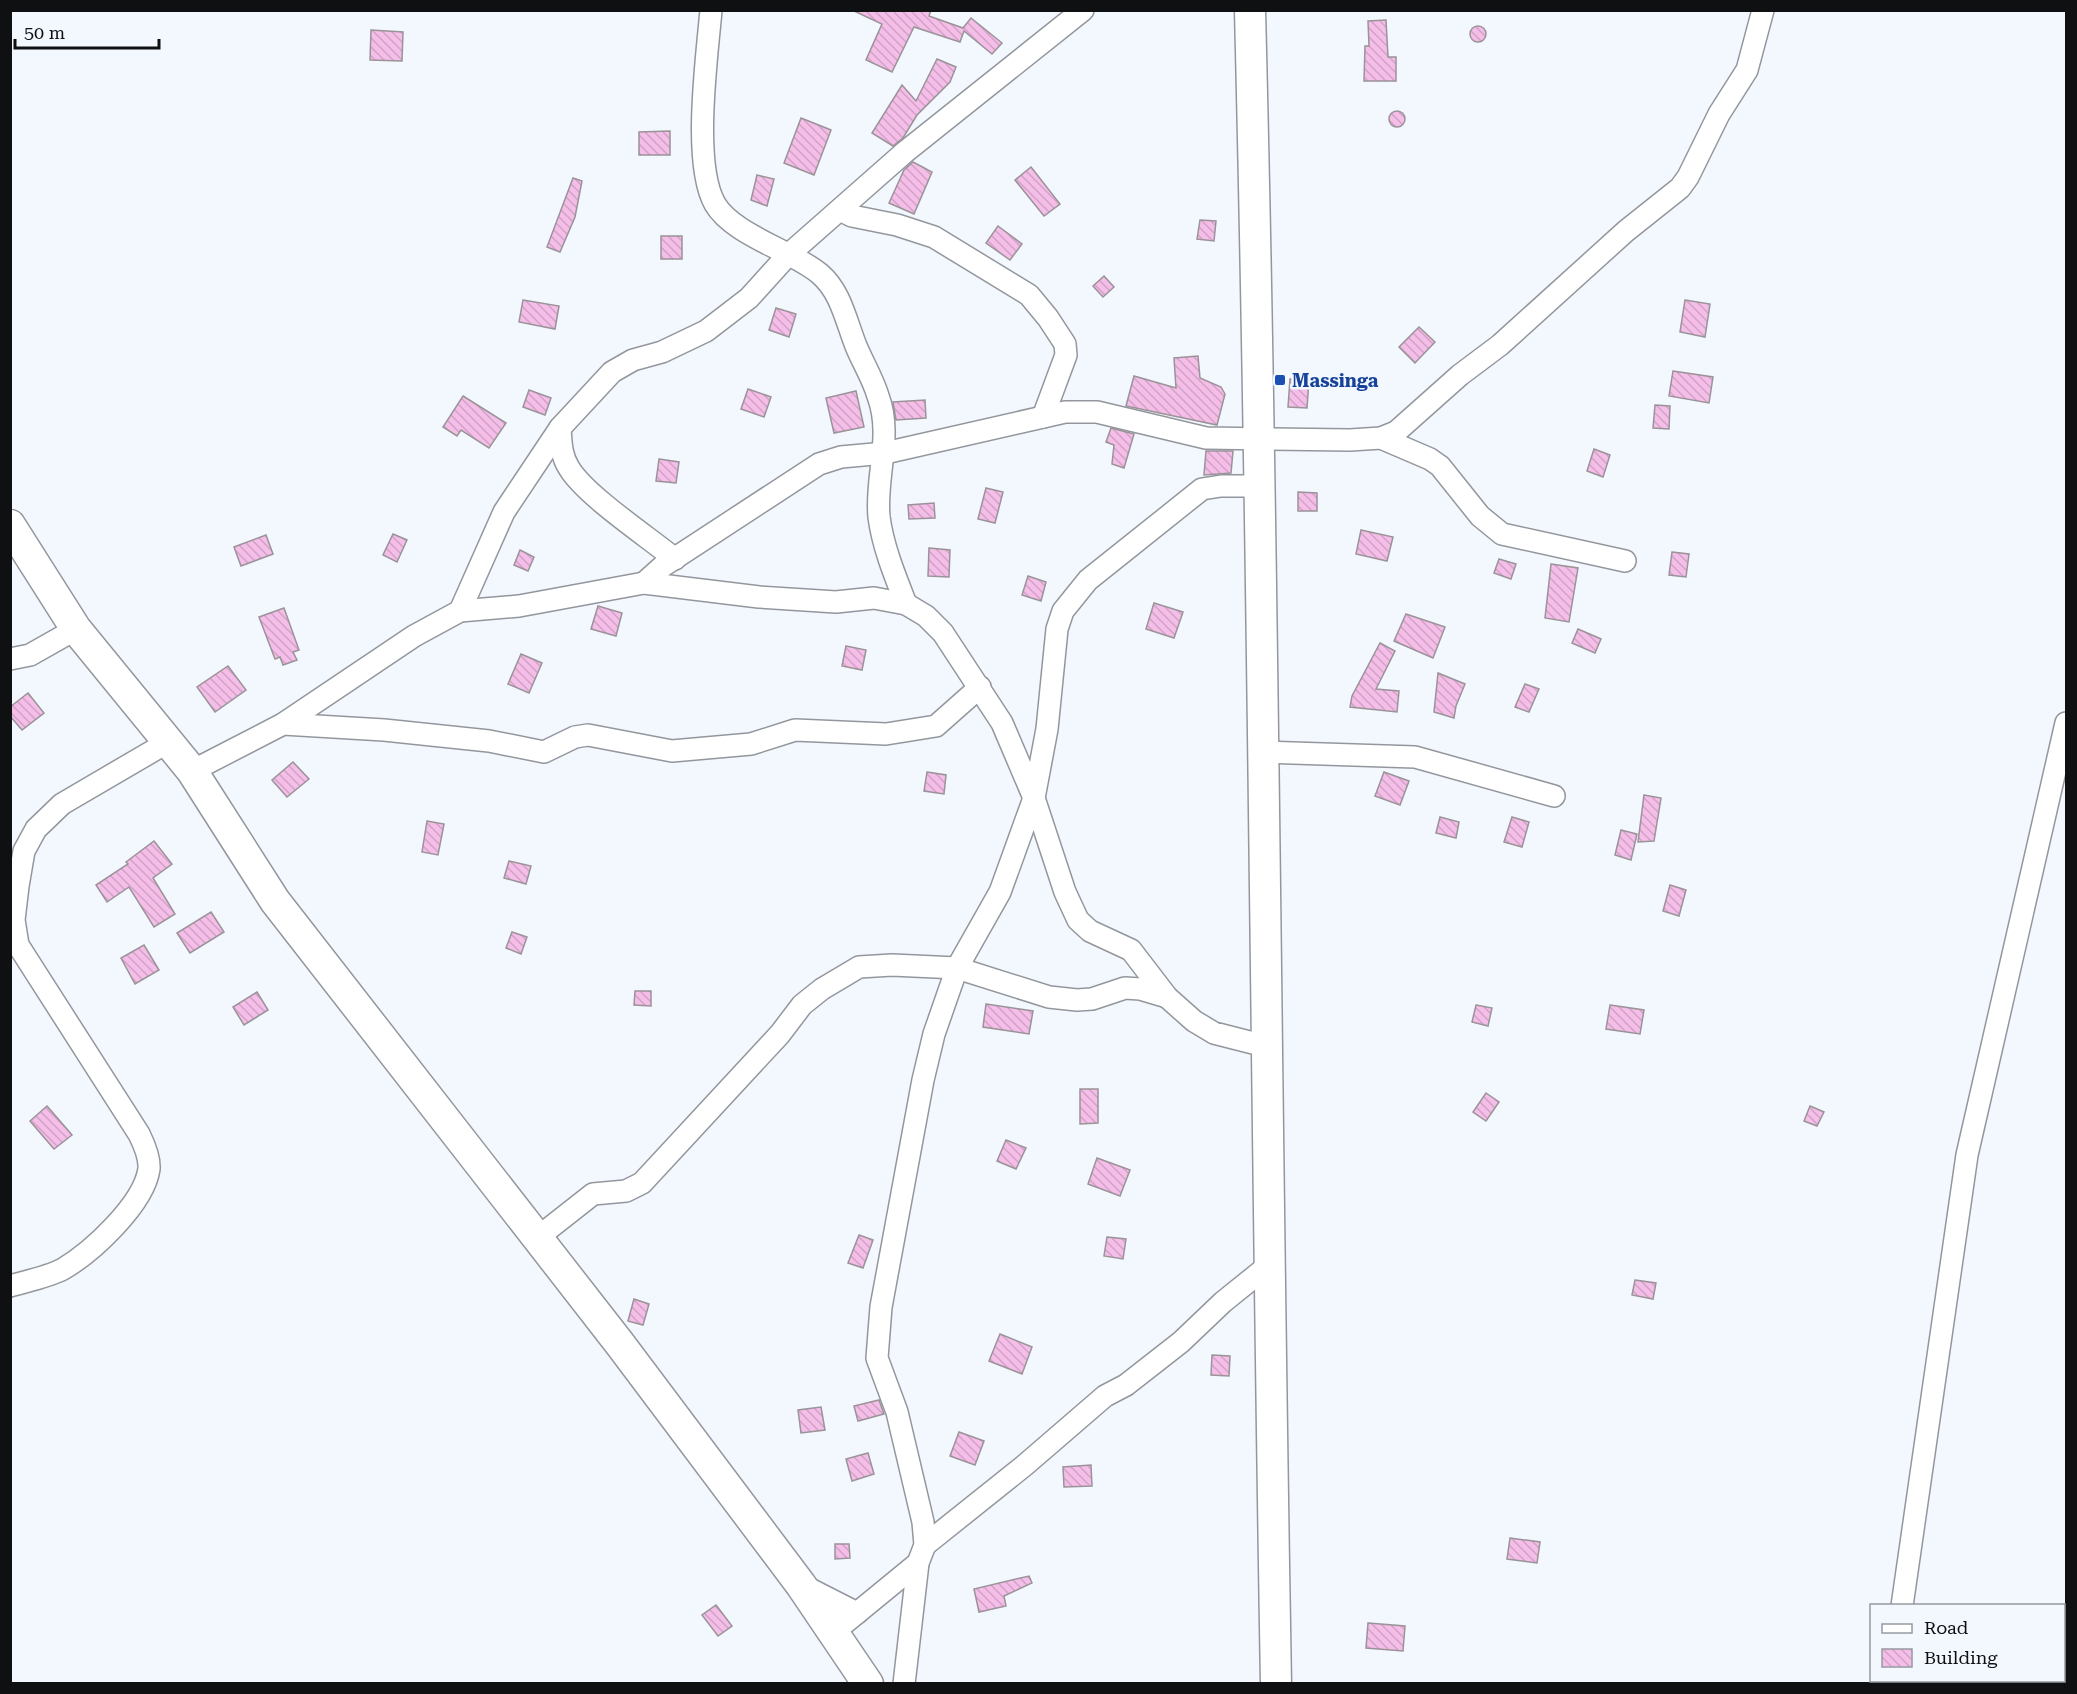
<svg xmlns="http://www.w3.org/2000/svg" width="2077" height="1694" viewBox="0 0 2077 1694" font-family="'Roboto Serif',serif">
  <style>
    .building { fill: url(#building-back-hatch); stroke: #9a9398; stroke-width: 1.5 }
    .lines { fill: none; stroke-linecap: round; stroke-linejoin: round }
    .street-casing { stroke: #93979d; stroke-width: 24 }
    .secondary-casing { stroke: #93979d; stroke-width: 33 }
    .street { stroke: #fff; stroke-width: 21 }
    .secondary { stroke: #fff; stroke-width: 30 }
    .transit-dot { fill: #1a4fb4; stroke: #f3f7fe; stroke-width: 2 }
    .labels { text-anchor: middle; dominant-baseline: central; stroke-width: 5; stroke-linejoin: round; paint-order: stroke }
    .transit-label { font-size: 18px; font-weight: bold; fill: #164399; stroke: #f3f7fe; text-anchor: start }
  </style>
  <defs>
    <pattern id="building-back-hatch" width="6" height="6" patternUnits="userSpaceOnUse" patternTransform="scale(1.5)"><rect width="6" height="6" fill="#f5bee8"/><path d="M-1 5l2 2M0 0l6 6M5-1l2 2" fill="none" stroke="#d1a2c6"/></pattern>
  </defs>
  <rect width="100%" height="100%" fill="#f3f7fe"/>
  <g class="building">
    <polygon points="931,10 929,16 963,28 971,18 1002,43 992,54 964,31 960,42 914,27 892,72 866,60 882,24 852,10"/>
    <polygon points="1386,20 1388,57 1396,57 1396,81 1364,81 1365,46 1369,46 1368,21"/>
    <circle cx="1478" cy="34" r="8"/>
    <polygon points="371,30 403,32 402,61 370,60"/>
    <polygon points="937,59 956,67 950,82 917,115 903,138 893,146 872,133 902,85 916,101"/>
    <circle cx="1397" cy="119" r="8"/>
    <polygon points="801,118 831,130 814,175 784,163"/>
    <polygon points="670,131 670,155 639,155 639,132"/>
    <polygon points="913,162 932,172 914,214 889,203 904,170"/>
    <polygon points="1031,167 1060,204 1044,216 1015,180"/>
    <polygon points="757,175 774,179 767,206 751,200"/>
    <polygon points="573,178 582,181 575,217 560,252 547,247"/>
    <polygon points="1200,220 1216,221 1214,241 1197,239"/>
    <polygon points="998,226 1022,244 1010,260 986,243"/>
    <rect x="661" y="236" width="21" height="23"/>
    <polygon points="1104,276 1114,287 1103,297 1093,286"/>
    <polygon points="523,300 559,306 555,329 519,322"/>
    <polygon points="1685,300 1710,304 1705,337 1680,332"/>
    <polygon points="776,308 796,314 789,337 769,330"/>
    <polygon points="1419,327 1435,342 1415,363 1399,347"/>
    <polygon points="1198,356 1200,378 1221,387 1225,394 1217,425 1126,406 1134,376 1176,388 1174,358"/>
    <polygon points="1673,371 1713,377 1709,403 1669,396"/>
    <polygon points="1290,379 1309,380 1307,408 1288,407"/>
    <polygon points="748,389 771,397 764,417 741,409"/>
    <polygon points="529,390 551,398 545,415 523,407"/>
    <polygon points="856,391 864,427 834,433 826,398"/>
    <polygon points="463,396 506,423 489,448 461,430 457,436 443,427"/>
    <polygon points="925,400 926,418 896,420 893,402"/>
    <polygon points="1655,405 1670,406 1669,429 1653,428"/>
    <polygon points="1111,428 1134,434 1124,468 1112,464 1114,445 1106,442"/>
    <polygon points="1594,449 1610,455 1603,477 1587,471"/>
    <polygon points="1206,451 1233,451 1231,473 1204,475"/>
    <polygon points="659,459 679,462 676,483 656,481"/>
    <polygon points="986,488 1003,492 995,523 978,519"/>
    <polygon points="1298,492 1317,493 1317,511 1298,511"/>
    <polygon points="934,503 935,518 909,519 908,505"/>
    <polygon points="1361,530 1393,537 1387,561 1356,554"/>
    <polygon points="393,534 407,540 397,562 383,555"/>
    <polygon points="266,535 273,554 241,566 234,547"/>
    <polygon points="929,548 950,550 949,577 928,576"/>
    <polygon points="520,550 534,557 528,571 514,565"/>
    <polygon points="1672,552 1689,554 1686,577 1669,575"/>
    <polygon points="1499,559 1516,564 1511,579 1494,573"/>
    <polygon points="1551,564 1578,568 1569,622 1545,618"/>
    <polygon points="1028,576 1046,582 1041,601 1022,595"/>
    <polygon points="1154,603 1183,612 1174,638 1146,629"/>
    <polygon points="598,606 622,613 616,636 591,629"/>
    <polygon points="284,608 299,650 293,652 297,660 283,665 280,657 275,659 259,617"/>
    <polygon points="1406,614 1445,627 1433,658 1394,641"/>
    <polygon points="1578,629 1601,639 1595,653 1572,643"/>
    <polygon points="1380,643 1395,651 1376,689 1399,691 1397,712 1350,707 1352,696"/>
    <polygon points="846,646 866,650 862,670 842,666"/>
    <polygon points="521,654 542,663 529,693 508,684"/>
    <polygon points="228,666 246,690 215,712 197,687"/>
    <polygon points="1438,673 1465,684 1456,706 1454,718 1434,712"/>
    <polygon points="1525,684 1539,689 1529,712 1515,707"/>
    <polygon points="28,693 44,713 22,730 10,716 10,707"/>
    <polygon points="293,762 309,779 287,797 272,780"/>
    <polygon points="927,772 946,775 944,794 924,791"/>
    <polygon points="1384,772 1409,781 1400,805 1375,796"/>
    <polygon points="1644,795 1661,798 1654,841 1638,842"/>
    <polygon points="1440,817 1459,822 1456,838 1436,833"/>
    <polygon points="1512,817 1529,822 1522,847 1504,842"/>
    <polygon points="427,821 444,824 438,855 422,852"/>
    <polygon points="1621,830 1637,834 1631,860 1615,855"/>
    <polygon points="154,841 172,864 153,878 175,914 154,927 129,887 107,902 96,885 128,864 126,862"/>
    <polygon points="509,861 531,866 526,884 504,878"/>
    <polygon points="1670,885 1686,890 1679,916 1663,911"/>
    <polygon points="211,912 224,932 190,953 177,933"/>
    <polygon points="512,932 527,937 521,954 506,948"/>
    <polygon points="144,945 159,970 135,984 121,958"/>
    <polygon points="635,991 651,991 651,1006 634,1005"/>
    <polygon points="257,992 268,1010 244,1025 233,1007"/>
    <polygon points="986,1004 1033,1011 1029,1034 983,1027"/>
    <polygon points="1476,1005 1492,1008 1488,1026 1472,1022"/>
    <polygon points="1610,1005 1644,1010 1640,1034 1606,1029"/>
    <polygon points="1080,1089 1098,1089 1098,1123 1080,1124"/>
    <polygon points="1486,1093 1499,1102 1486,1121 1473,1112"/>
    <polygon points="47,1106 72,1135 54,1149 30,1121"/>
    <polygon points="1810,1106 1824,1112 1817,1126 1804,1121"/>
    <polygon points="1006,1140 1026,1148 1016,1169 997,1161"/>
    <polygon points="1097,1158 1130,1170 1120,1196 1088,1184"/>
    <polygon points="859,1235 873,1240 863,1268 848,1263"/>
    <polygon points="1107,1237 1126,1239 1123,1259 1104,1256"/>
    <polygon points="1635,1280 1656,1283 1653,1299 1632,1295"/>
    <polygon points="634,1299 649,1304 643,1325 628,1321"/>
    <polygon points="1000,1334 1032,1347 1022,1374 989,1361"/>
    <polygon points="1212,1355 1230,1356 1229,1376 1211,1375"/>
    <polygon points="879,1400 884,1414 858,1421 854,1406"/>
    <polygon points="821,1407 825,1430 801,1433 798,1410"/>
    <polygon points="959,1432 984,1441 975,1465 950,1456"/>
    <polygon points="868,1453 874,1474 852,1481 846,1459"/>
    <polygon points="1091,1465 1092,1486 1064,1487 1063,1467"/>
    <polygon points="1510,1538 1540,1542 1537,1563 1507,1559"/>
    <polygon points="835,1544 849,1544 850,1558 835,1559"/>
    <polygon points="1029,1576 1032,1583 1004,1596 1006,1606 979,1612 974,1589"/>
    <polygon points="716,1605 732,1626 718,1636 702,1615"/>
    <polygon points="1368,1623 1405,1626 1403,1651 1366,1648"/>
  </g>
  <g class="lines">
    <g class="street-casing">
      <g id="street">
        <path d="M 711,10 C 707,57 692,164 715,204 C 733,235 793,251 820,274 C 841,292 846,321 856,346 C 863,363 873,379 878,396 C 893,436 875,477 879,517 C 883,547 895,576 906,604"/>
        <polyline points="840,210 852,216 897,225 934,237 1029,295 1048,318 1065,344 1066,355 1043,417"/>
        <polyline points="1381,438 1430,459 1440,466 1480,516 1502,534 1625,561"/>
        <path d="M 675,559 C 648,537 585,495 569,468 C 561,456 561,442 560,428 L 612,372 L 633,360 L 662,352 L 706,331 L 749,298 L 787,256 L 905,152 L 1083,10"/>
        <polyline points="644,583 663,566 819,464 841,457 885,453 1065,412 1097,412 1206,438 1350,440 1381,438 1396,432 1460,375 1500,345 1626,231 1680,188 1688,177 1719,114 1747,70 1763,10"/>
        <polyline points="460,611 504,512 560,428"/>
        <polyline points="10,659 30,655 76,629"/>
        <polyline points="283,724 384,730 489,741 544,752 575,737 588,735 672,751 751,744 795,730 886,734 936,726 980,687"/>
        <polyline points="1263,752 1415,757 1554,796"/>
        <polyline points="192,771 283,724 414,636 460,611 519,606 644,583 759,597 836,602 874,598 906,604 926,616 943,633 1002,723 1034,798 1065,892 1078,920 1090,931 1131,950 1167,997 1194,1021 1214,1033 1265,1046"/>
        <polyline points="537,1238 593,1194 626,1191 642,1183 780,1034 802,1005 822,989 859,967 892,965 957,968 1049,997 1077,1000 1092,999 1125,988 1140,989 1167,997"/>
        <path d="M 10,1286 C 27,1281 48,1277 63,1269 C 92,1252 144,1204 149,1169 C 150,1157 144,1144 139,1134 L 18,945 L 14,920 L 18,886 L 24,851 L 36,829 L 62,804 L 168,742"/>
        <polyline points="925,1545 1025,1465 1105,1396 1126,1385 1181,1342 1223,1302 1269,1265"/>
        <polyline points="804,1586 857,1613"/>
        <polyline points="1902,1606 1967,1155 2066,723"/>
        <polyline points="835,1631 918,1563"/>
        <polyline points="904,1684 918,1563 925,1545 923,1522 897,1412 877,1358 881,1307 923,1080 934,1034 957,968 1000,892 1034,798 1047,729 1057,629 1063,611 1088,580 1202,489 1221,486 1261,486"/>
        <polyline points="1892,1684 1893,1680"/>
      </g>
    </g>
    <g class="secondary-casing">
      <g id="secondary">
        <path d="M 1250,10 C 1264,568 1266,1126 1276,1684"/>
        <polyline points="10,525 76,629 192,771 275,901 620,1344 801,1585 868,1684"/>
      </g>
    </g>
    <use href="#street" class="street"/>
    <use href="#secondary" class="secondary"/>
  </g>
  <rect class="transit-dot" x="1274" y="374" width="12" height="12" rx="3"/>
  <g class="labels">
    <g class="transit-label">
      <text x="1292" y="380">Massinga</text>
    </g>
  </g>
  <rect width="2077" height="1694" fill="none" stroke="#0e1012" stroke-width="24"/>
  <rect x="1870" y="1604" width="195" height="78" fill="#f3f7fe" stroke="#979ba0" stroke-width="1.5"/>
  <rect x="1882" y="1624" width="30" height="9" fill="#ffffff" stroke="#979ba0" stroke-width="1.5"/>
  <text x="1924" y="1634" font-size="18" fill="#0e1012">Road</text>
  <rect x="1882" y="1649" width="30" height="18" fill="url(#building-back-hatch)" stroke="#979ba0" stroke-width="1.5"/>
  <text x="1924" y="1664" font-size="18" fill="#0e1012">Building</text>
  <path d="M15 39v9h144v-9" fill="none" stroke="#0e1012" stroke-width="3"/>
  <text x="24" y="39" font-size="18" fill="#0e1012" stroke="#f3f7fe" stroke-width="4.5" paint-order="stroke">50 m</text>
</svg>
